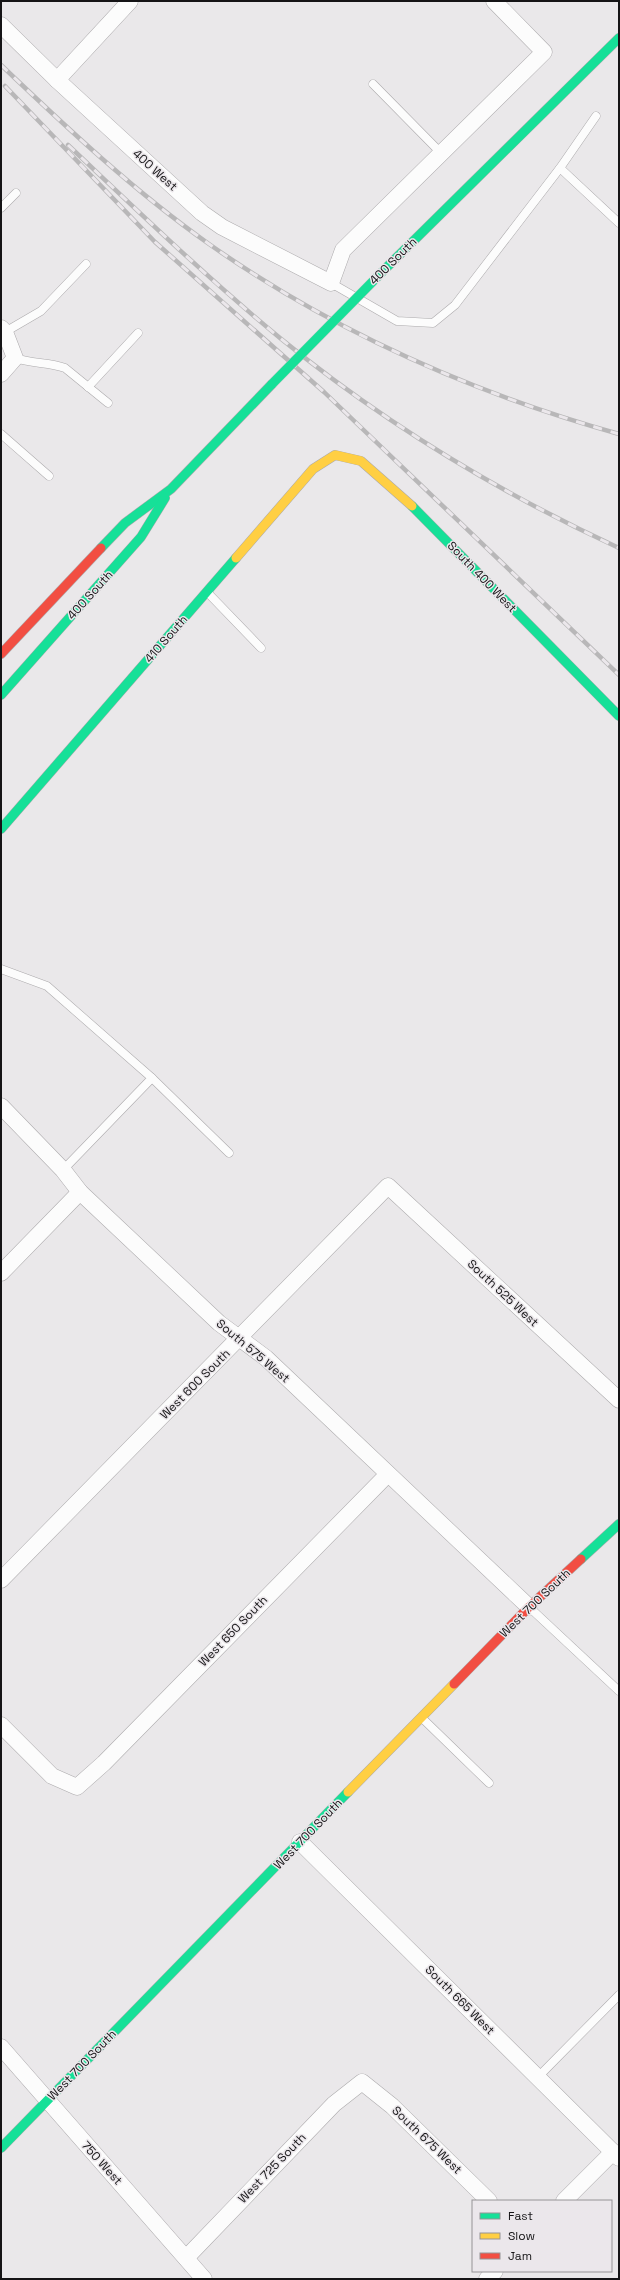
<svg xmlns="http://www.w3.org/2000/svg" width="620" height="2280" viewBox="0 0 620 2280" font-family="'Space Grotesk',sans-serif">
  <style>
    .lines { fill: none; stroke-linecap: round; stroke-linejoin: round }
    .lane-casing { stroke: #acaaac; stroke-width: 9 }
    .street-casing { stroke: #acaaac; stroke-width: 17 }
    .fast-casing { stroke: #acaaac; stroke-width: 10 }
    .slow-casing { stroke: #acaaac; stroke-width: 10 }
    .jam-casing { stroke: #acaaac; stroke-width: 10 }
    .lane { stroke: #fcfcfc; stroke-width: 8 }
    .street { stroke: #fcfcfc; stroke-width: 16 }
    .fast { stroke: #16e098; stroke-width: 9 }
    .slow { stroke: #ffcf43; stroke-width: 9 }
    .jam { stroke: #f24e42; stroke-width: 9 }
    .rail-casing { stroke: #b8b7b8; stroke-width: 4.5 }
    .rail { stroke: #ebe7eb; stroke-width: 3; stroke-dasharray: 9; stroke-linecap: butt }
    .fast-bridge-casing { stroke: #c4c4c5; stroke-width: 10; stroke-linecap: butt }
    .fast-bridge { stroke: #16e098; stroke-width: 9 }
    .labels { text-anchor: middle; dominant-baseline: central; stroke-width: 3; stroke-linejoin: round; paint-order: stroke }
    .street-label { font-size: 12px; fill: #151416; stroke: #ebe7eb }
  </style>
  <rect width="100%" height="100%" fill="#eae8ea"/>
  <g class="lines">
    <g class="lane-casing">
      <g id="lane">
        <polyline points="373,84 441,153"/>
        <polyline points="560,168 619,223"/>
        <polyline points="1,208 16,193"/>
        <polyline points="331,283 397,321 433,323 455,305 560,168 596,116"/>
        <polyline points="5,332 41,311 86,264"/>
        <path d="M 15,358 C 32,364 49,362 65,368 L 108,403"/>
        <polyline points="88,387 138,333"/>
        <polyline points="1,434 49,476"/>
        <polyline points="207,592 261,648"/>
        <polyline points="1,969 47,986 152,1078 63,1170"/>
        <polyline points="152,1078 229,1153"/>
        <polyline points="529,1607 619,1691"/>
        <polyline points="422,1718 489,1783"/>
        <polyline points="538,2077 619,1995"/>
      </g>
    </g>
    <g class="street-casing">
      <g id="street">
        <polyline points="1,25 57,80 202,213 222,227 331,283 343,250 544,52 494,1"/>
        <polyline points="57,80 130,1"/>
        <polyline points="1,328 5,332 15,358 1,374"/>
        <polyline points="1,1106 63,1170 80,1192 219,1323 266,1358 529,1607"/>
        <polyline points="1,1273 80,1192"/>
        <polyline points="1,1580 388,1186 619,1400"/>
        <polyline points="1,1725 52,1776 77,1787 104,1763 388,1474"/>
        <polyline points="300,1842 619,2158"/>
        <polyline points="1,2047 204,2279"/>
        <polyline points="564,2201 613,2152"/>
        <polyline points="186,2258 334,2104 362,2082 392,2106 489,2201"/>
        <polyline points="487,2279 495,2271"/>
      </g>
    </g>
    <g class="fast-casing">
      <g id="fast">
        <polyline points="386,268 619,38"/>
        <polyline points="412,506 619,716"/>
        <polyline points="101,548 125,523 171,489 272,384"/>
        <polyline points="1,695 141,537 165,498"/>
        <polyline points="1,829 236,558"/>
        <polyline points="581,1559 619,1524"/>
        <polyline points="1,2148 348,1792"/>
      </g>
    </g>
    <g class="slow-casing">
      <g id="slow">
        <polyline points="236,558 313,469 335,455 361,461 412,506"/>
        <polyline points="348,1792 454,1684"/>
      </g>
    </g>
    <g class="jam-casing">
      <g id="jam">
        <polyline points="1,654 101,548"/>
        <polyline points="454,1684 529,1607 581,1559"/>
      </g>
    </g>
    <use href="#lane" class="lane"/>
    <use href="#street" class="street"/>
    <use href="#fast" class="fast"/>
    <use href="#slow" class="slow"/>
    <use href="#jam" class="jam"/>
    <g class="rail-casing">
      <g id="rail">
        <path d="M 1,65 C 67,128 134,191 209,244 C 334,332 473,393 619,434"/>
        <polyline points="5,86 155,242 324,392 619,675"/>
        <path d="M 68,145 C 138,211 206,277 280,338 C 383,422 498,492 619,548"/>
      </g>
    </g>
    <use href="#rail" class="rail"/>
    <g class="fast-bridge-casing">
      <polyline id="fast-bridge" points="272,384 386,268"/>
    </g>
    <use href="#fast-bridge" class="fast-bridge"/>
  </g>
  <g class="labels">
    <g class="street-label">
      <text transform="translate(155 170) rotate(42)">400 West</text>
      <text transform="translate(393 261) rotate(-45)">400 South</text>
      <text transform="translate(482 577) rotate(46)">South 400 West</text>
      <text transform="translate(90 595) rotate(-48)">400 South</text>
      <text transform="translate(166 639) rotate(-49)">410 South</text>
      <text transform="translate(503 1293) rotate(43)">South 525 West</text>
      <text transform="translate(253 1351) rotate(40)">South 575 West</text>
      <text transform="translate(195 1384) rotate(-45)">West 600 South</text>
      <text transform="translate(535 1603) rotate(-44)">West 700 South</text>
      <text transform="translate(233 1631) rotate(-46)">West 650 South</text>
      <text transform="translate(308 1834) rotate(-46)">West 700 South</text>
      <text transform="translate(460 2000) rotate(45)">South 665 West</text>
      <text transform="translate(82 2065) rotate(-46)">West 700 South</text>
      <text transform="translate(427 2140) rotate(44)">South 675 West</text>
      <text transform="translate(102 2163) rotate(48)">750 West</text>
      <text transform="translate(272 2168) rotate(-46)">West 725 South</text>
    </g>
  </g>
  <rect width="620" height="2280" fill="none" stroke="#151416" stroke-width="4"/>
  <rect x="472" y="2200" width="140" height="72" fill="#ebe7eb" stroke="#959396"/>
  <rect x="480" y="2213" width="20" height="6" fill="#16e098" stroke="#959396"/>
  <text x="508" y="2220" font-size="12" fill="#151416">Fast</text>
  <rect x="480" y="2233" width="20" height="6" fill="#ffcf43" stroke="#959396"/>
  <text x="508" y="2240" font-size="12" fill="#151416">Slow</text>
  <rect x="480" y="2253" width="20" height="6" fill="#f24e42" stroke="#959396"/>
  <text x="508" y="2260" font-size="12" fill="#151416">Jam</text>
</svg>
